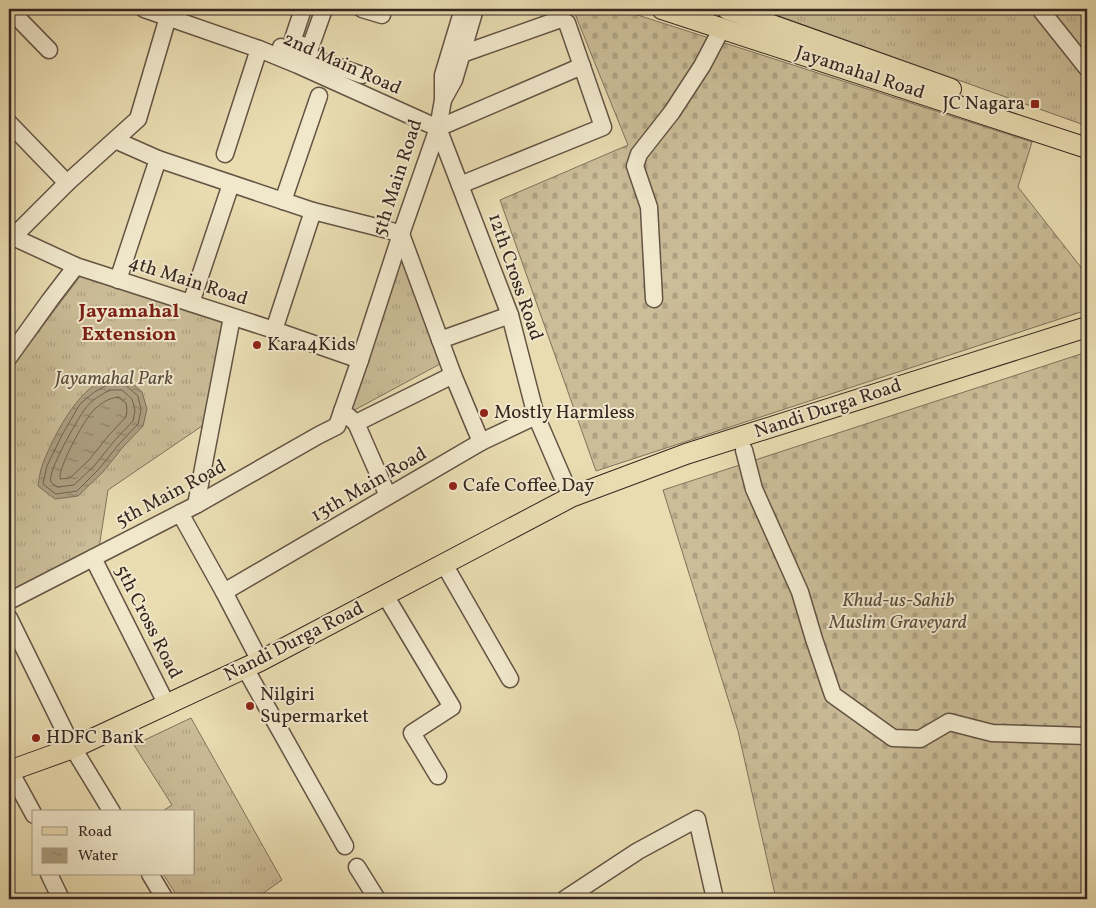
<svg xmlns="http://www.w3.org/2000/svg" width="1096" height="908" viewBox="0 0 1096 908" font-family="Vollkorn,serif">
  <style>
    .grass { fill: url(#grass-tufts); stroke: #81725c }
    .cemetery { fill: url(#cemetery-stones); stroke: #81725c }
    .water { fill: url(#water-ripples); stroke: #7d6e5a }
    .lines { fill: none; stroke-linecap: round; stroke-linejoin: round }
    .shore { stroke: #726250; stroke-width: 1 }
    .minor-casing { stroke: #645444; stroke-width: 19 }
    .major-casing { stroke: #372620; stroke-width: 22 }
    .minor { stroke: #f1e8cc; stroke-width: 16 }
    .major { stroke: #e9dcb1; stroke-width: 20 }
    .poi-dot { fill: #8f2418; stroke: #f1e8cc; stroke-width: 2 }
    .labels { text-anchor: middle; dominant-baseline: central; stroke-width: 4; stroke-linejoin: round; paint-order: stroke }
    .street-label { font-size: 19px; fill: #372620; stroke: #f1e8cc }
    .poi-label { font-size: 19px; fill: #372620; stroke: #f1e8cc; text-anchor: start }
    .park-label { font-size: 19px; font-style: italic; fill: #5c4c3e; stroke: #f1e8cc }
    .neighbourhood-label { font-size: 20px; font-weight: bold; fill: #7a1f14; stroke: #f1e8cc }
  </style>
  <defs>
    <pattern id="grass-tufts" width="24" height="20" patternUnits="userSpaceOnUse" patternTransform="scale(1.25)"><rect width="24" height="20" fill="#cbbd98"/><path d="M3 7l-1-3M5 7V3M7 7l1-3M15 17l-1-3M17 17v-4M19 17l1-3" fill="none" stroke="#afa283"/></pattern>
    <pattern id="cemetery-stones" width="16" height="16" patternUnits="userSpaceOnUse" patternTransform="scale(1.25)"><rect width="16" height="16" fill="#cbbd98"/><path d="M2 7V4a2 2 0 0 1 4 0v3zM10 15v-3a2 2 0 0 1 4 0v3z" fill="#afa283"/></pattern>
    <pattern id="water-ripples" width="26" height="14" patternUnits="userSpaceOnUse" patternTransform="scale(1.25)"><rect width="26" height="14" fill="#ac9e80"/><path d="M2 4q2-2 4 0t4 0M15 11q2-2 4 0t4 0" fill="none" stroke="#8d8168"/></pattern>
  </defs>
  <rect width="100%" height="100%" fill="#e9dcb1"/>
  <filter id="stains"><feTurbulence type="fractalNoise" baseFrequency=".004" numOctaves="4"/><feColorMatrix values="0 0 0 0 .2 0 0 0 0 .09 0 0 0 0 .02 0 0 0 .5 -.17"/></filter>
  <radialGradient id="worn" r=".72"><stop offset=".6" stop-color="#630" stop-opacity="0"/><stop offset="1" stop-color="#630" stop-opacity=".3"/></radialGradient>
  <g class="grass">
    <polygon points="759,9 1087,9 1087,126"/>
    <polygon points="401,249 440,364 349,413"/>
    <polygon points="81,275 224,322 205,424 108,490 99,548 9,593 9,371"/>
    <polygon points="191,718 282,880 255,899 179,899 163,874 194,874 194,812 161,812 172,805 134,745"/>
  </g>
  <g class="cemetery">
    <polygon points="573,9 619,9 1032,142 1018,187 1087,275 1087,310 596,471 500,200 628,145"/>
    <polygon points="1087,352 1087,899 776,899 738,731 663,490"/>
  </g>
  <path class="water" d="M 126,378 L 142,392 L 147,409 L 143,426 L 123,447 L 103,472 L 78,496 L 55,499 L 38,486 C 39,479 40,471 43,463 C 54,436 77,389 106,379 C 112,378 120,379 126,378 Z"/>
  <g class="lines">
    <g class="shore">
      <polygon points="109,384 124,384 138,396 141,410 138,424 119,444 99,469 77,491 56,494 44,485 43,483 47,466 62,435 80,404 93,393"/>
      <path d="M 110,390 L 122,390 L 132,399 L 135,410 L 133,421 L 115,440 L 95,465 L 74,485 L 58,487 C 55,485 53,485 51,482 C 46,474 78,418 85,409 C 91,400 101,395 110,390 Z"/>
      <path d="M 118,397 L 126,403 L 127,410 L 126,417 L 109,435 L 89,460 L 70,478 L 60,479 C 58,468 83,422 92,412 C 98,405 108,398 118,397 Z"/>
    </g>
    <g class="minor-casing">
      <g id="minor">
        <polyline points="9,9 49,50"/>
        <polyline points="144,9 259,49 298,65 438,128"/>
        <polyline points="362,9 382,15"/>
        <polyline points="1040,9 1087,68"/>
        <polyline points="305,46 310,48 324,9"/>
        <polyline points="281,47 362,75"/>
        <polyline points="303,50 305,46 292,42 303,9"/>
        <polyline points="444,98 454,80 475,9"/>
        <polyline points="9,123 67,183"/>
        <polyline points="438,128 510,315 536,416 571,497"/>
        <polyline points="438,128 582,66"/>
        <polyline points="115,140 158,159 313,211 388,230 401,234 453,375 481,442"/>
        <polyline points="225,154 259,49"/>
        <polyline points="460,185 603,127 567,23 562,20 558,20 462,54"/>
        <polyline points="283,201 319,96"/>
        <polyline points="9,231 13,237 76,266 274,330 360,360"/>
        <polyline points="9,241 67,183 138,119 168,17"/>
        <polyline points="118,280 158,159"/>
        <polyline points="654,299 649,207 635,166 639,154 672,112 702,66 722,28"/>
        <polyline points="191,303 231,184"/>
        <polyline points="274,330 313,211"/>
        <polyline points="440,340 510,315"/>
        <polyline points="9,357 50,300 76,266"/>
        <polyline points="342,411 356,423 453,375"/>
        <polyline points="356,423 388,496"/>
        <polyline points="744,450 754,489 800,592 814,639 833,695 893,738 920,739 949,722 992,733 1087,736"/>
        <polyline points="196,505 232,317"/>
        <polyline points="180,513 224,592 260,661"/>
        <polyline points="93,558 167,705"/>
        <polyline points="444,564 510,679"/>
        <polyline points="224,592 481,442 536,416"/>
        <polyline points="385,595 452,707 412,733 438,776"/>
        <polyline points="9,601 196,505 319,435 337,426 360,360 401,234 438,128 443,100 443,75 463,9"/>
        <polyline points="9,618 73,748 112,812"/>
        <polyline points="245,668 345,846"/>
        <polyline points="10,771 34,815"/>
        <polyline points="357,867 377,899"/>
        <polyline points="49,874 61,899"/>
        <polyline points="150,874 165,899"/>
        <polyline points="565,899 638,851 697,819 715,899"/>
      </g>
    </g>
    <g class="major-casing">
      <g id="major">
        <polyline points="662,9 1087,148"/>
        <polyline points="727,9 951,89"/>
        <polyline points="9,771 73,748 260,661 571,497 686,454 1087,327"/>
      </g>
    </g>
    <use href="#minor" class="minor"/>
    <use href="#major" class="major"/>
  </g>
  <g class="poi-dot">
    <rect x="1030" y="99" width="10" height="10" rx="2.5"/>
    <circle cx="257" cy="345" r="5"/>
    <circle cx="484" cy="413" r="5"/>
    <circle cx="453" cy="486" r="5"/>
    <circle cx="250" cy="706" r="5"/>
    <circle cx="36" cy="738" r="5"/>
  </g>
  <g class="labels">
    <g class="street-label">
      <text transform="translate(342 64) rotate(24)">2nd Main Road</text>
      <text transform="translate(860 73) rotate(18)">Jayamahal Road</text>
      <text transform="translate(398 178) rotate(-72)">5th Main Road</text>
      <text transform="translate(515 277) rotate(71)">12th Cross Road</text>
      <text transform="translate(188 281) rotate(18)">4th Main Road</text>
      <text transform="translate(828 409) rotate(-18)">Nandi Durga Road</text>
      <text transform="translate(369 485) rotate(-30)">13th Main Road</text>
      <text transform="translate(171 494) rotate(-28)">5th Main Road</text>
      <text transform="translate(148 622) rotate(63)">5th Cross Road</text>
      <text transform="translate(294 642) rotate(-27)">Nandi Durga Road</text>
    </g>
    <g class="poi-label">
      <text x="1025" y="104" text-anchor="end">JC Nagara</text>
      <text x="267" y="345">Kara4Kids</text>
      <text x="494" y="413">Mostly Harmless</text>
      <text x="463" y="486">Cafe Coffee Day</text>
      <text x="260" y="695">Nilgiri<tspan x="260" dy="22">Supermarket</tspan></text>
      <text x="46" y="738">HDFC Bank</text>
    </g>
    <g class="park-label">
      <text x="114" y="379">Jayamahal Park</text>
      <text x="898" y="601">Khud-us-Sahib<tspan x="898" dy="22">Muslim Graveyard</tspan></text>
    </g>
    <g class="neighbourhood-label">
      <text x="129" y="312">Jayamahal<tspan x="129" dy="23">Extension</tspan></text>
    </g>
  </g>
  <rect width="1096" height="908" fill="none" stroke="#e9dcb1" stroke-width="30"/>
  <rect x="10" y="10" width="1076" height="888" fill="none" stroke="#372620" stroke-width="2.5"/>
  <rect x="15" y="15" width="1066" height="878" fill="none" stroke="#372620"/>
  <rect x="32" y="810" width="162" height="65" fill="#f1e8cc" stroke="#a79a87"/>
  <rect x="42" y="827" width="25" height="8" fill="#e9dcb1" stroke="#a79a87"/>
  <text x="78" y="836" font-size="15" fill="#372620">Road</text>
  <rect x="42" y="848" width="25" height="15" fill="url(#water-ripples)" stroke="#a79a87"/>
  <text x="78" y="860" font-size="15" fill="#372620">Water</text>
  <rect width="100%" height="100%" filter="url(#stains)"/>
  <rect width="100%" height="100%" fill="url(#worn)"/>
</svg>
